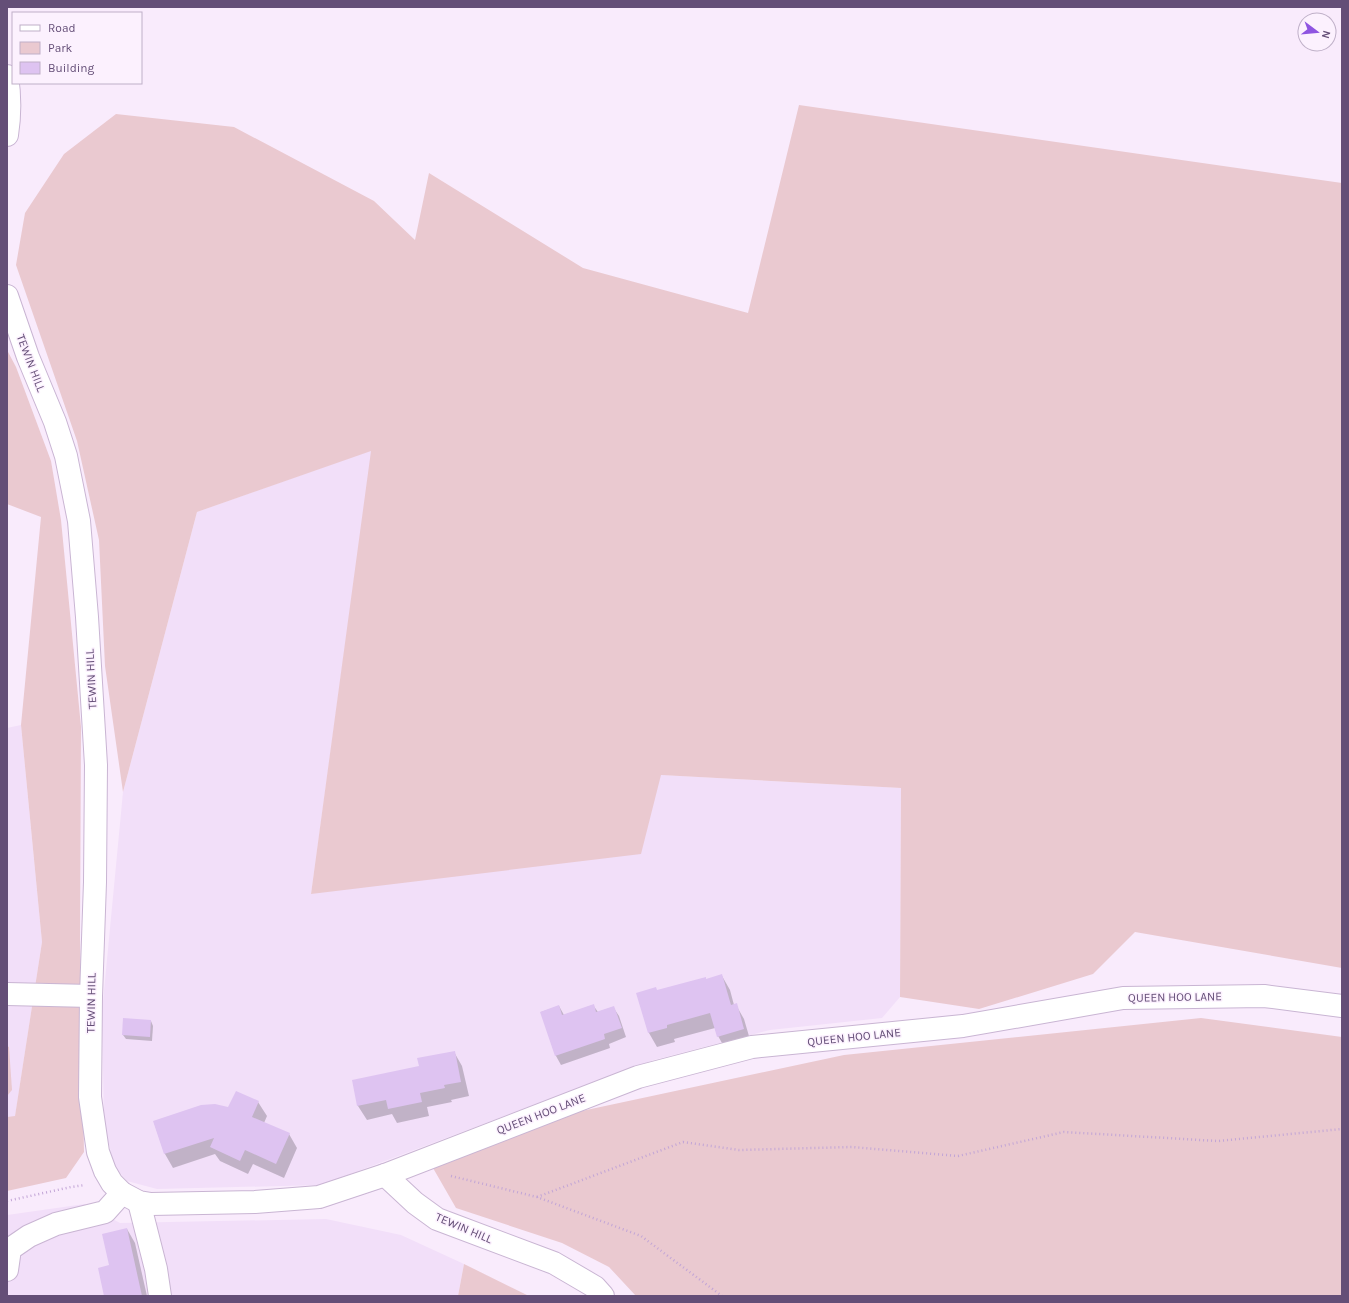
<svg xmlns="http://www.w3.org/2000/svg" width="1349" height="1303" viewBox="0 0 1349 1303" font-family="Karla,sans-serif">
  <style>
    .residential { fill: #f2dff9 }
    .green { fill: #eac9d0 }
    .shadow { fill: #0003 }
    .building { fill: #dec3f1 }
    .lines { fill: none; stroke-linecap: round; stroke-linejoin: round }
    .minor-casing { stroke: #c9b5d3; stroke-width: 24 }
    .path { stroke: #c2a5d6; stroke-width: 2.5; stroke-dasharray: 1 3; stroke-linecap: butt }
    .minor { stroke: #fff; stroke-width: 22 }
    .labels { text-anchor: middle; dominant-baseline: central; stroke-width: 3; stroke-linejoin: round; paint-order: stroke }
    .street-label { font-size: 12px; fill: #644e77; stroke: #fcf1fe }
  </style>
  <rect width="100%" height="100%" fill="#f9ebfc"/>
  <g class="residential">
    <polygon points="372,450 311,894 661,775 901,788 900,997 882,1018 770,1030 654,1060 321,1185 157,1189 127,1181 114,1166 104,1122 102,1012 123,792 197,512"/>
    <polygon points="21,725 42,942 15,1117 7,1117 7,728"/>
    <polygon points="85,1204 120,1223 326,1219 401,1235 464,1264 458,1296 7,1296 7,1215"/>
  </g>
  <g class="green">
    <polygon points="799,105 1342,183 1342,968 1135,932 1093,974 979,1009 900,997 901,788 661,775 641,854 311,894 371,451 197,512 123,792 105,666 99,540 77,441 16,265 25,213 64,154 116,114 234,127 374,201 415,240 429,173 583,268 748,313"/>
    <polygon points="7,350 16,367 51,461 61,520 81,727 80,939 84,1152 66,1178 7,1191 7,1117 15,1116 42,942 21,725 41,517 7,504"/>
    <polygon points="1201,1018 1342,1037 1342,1296 636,1296 609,1267 562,1243 456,1208 433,1168 563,1115 844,1055"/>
    <polygon points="7,1046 9,1047 12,1090 7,1096"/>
    <polygon points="464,1264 529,1296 458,1296"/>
  </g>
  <g class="shadow">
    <polygon points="722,976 730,990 734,1005 736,1005 744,1019 751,1043 726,1050 718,1036 715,1028 674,1039 675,1042 657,1047 649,1033 638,994 657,991 705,978 707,980"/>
    <polygon points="593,1005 598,1012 613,1007 619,1016 626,1037 609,1044 610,1048 561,1065 556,1056 541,1012 559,1006 564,1015"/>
    <polygon points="151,1021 153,1026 152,1041 126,1039 123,1035"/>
    <polygon points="454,1052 462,1066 469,1096 451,1100 452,1102 427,1107 429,1116 397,1123 392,1114 367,1120 358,1106 353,1081 420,1067"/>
    <polygon points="258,1102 267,1116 264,1123 289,1134 297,1148 284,1178 253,1164 248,1174 220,1161 215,1154 173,1168 165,1154 154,1122"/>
    <polygon points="127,1229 135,1243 147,1296 105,1296 110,1266"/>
  </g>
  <g class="building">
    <polygon points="722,974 731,1005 737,1003 744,1029 717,1037 710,1013 667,1025 667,1028 648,1033 636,993 656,987 657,990 706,977 706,979"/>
    <polygon points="594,1004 596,1012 614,1006 622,1028 604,1034 605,1039 555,1056 540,1012 559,1005 562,1015"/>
    <polygon points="123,1018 151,1020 150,1037 122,1035"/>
    <polygon points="455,1051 461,1082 444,1085 445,1088 420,1093 422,1102 388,1109 386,1100 357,1106 352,1080 419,1066 417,1058"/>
    <polygon points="236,1091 259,1101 252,1117 290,1133 276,1164 245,1150 240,1161 210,1147 214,1138 164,1154 153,1121 201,1105 215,1104 228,1107"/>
    <polygon points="127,1228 142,1296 104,1296 98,1268 109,1265 102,1234"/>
  </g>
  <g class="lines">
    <g class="minor-casing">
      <g id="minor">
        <path d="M 7,76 C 10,95 10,116 7,135"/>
        <polyline points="7,296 28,357 55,422 66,456 79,521 87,617 96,765 95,882 91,996 90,1097 98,1152 105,1171 112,1183 122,1193 139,1202 151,1204 255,1202 319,1197 385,1175 415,1203 437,1219 554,1263 595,1287 603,1296"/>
        <polyline points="7,994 91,996"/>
        <polyline points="385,1175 638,1077 752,1047 963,1026 1123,998 1264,996 1342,1006"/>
        <polyline points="139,1202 156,1269 160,1296"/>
        <polyline points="7,1270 10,1249 29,1236 56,1224 105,1212 122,1193"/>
      </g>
    </g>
    <g class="path">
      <polyline points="451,1176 537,1197 641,1236 722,1296"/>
      <polyline points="537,1197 683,1142 739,1150 852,1147 958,1156 1064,1132 1218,1141 1342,1129"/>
      <polyline points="7,1201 71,1187 85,1185"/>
    </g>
    <use href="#minor" class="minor"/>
  </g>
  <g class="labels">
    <g class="street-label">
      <text transform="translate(31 363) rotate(69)">TEWIN HILL</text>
      <text transform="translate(91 679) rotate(-93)">TEWIN HILL</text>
      <text transform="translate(1175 997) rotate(-1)">QUEEN HOO LANE</text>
      <text transform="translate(91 1003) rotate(-89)">TEWIN HILL</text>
      <text transform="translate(854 1037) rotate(-6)">QUEEN HOO LANE</text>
      <text transform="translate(541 1114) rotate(-21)">QUEEN HOO LANE</text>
      <text transform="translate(464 1228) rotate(23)">TEWIN HILL</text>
    </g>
  </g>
  <rect width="1349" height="1303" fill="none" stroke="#644e77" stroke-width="16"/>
  <rect x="12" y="12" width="130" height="72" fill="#fcf1fe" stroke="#bfb0c8"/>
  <rect x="20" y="25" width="20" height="6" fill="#ffffff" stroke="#bfb0c8"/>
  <text x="48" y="32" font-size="12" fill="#644e77">Road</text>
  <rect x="20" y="42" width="20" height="12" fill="#eac9d0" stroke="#bfb0c8"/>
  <text x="48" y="52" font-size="12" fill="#644e77">Park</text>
  <rect x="20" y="62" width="20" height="12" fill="#dec3f1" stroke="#bfb0c8"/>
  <text x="48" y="72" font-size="12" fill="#644e77">Building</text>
  <g transform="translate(1317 32) rotate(106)"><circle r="19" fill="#fcf1fe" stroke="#bfb0c8"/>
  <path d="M0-3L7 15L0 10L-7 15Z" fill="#8f55e1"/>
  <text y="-6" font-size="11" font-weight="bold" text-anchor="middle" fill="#644e77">N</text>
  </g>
</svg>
